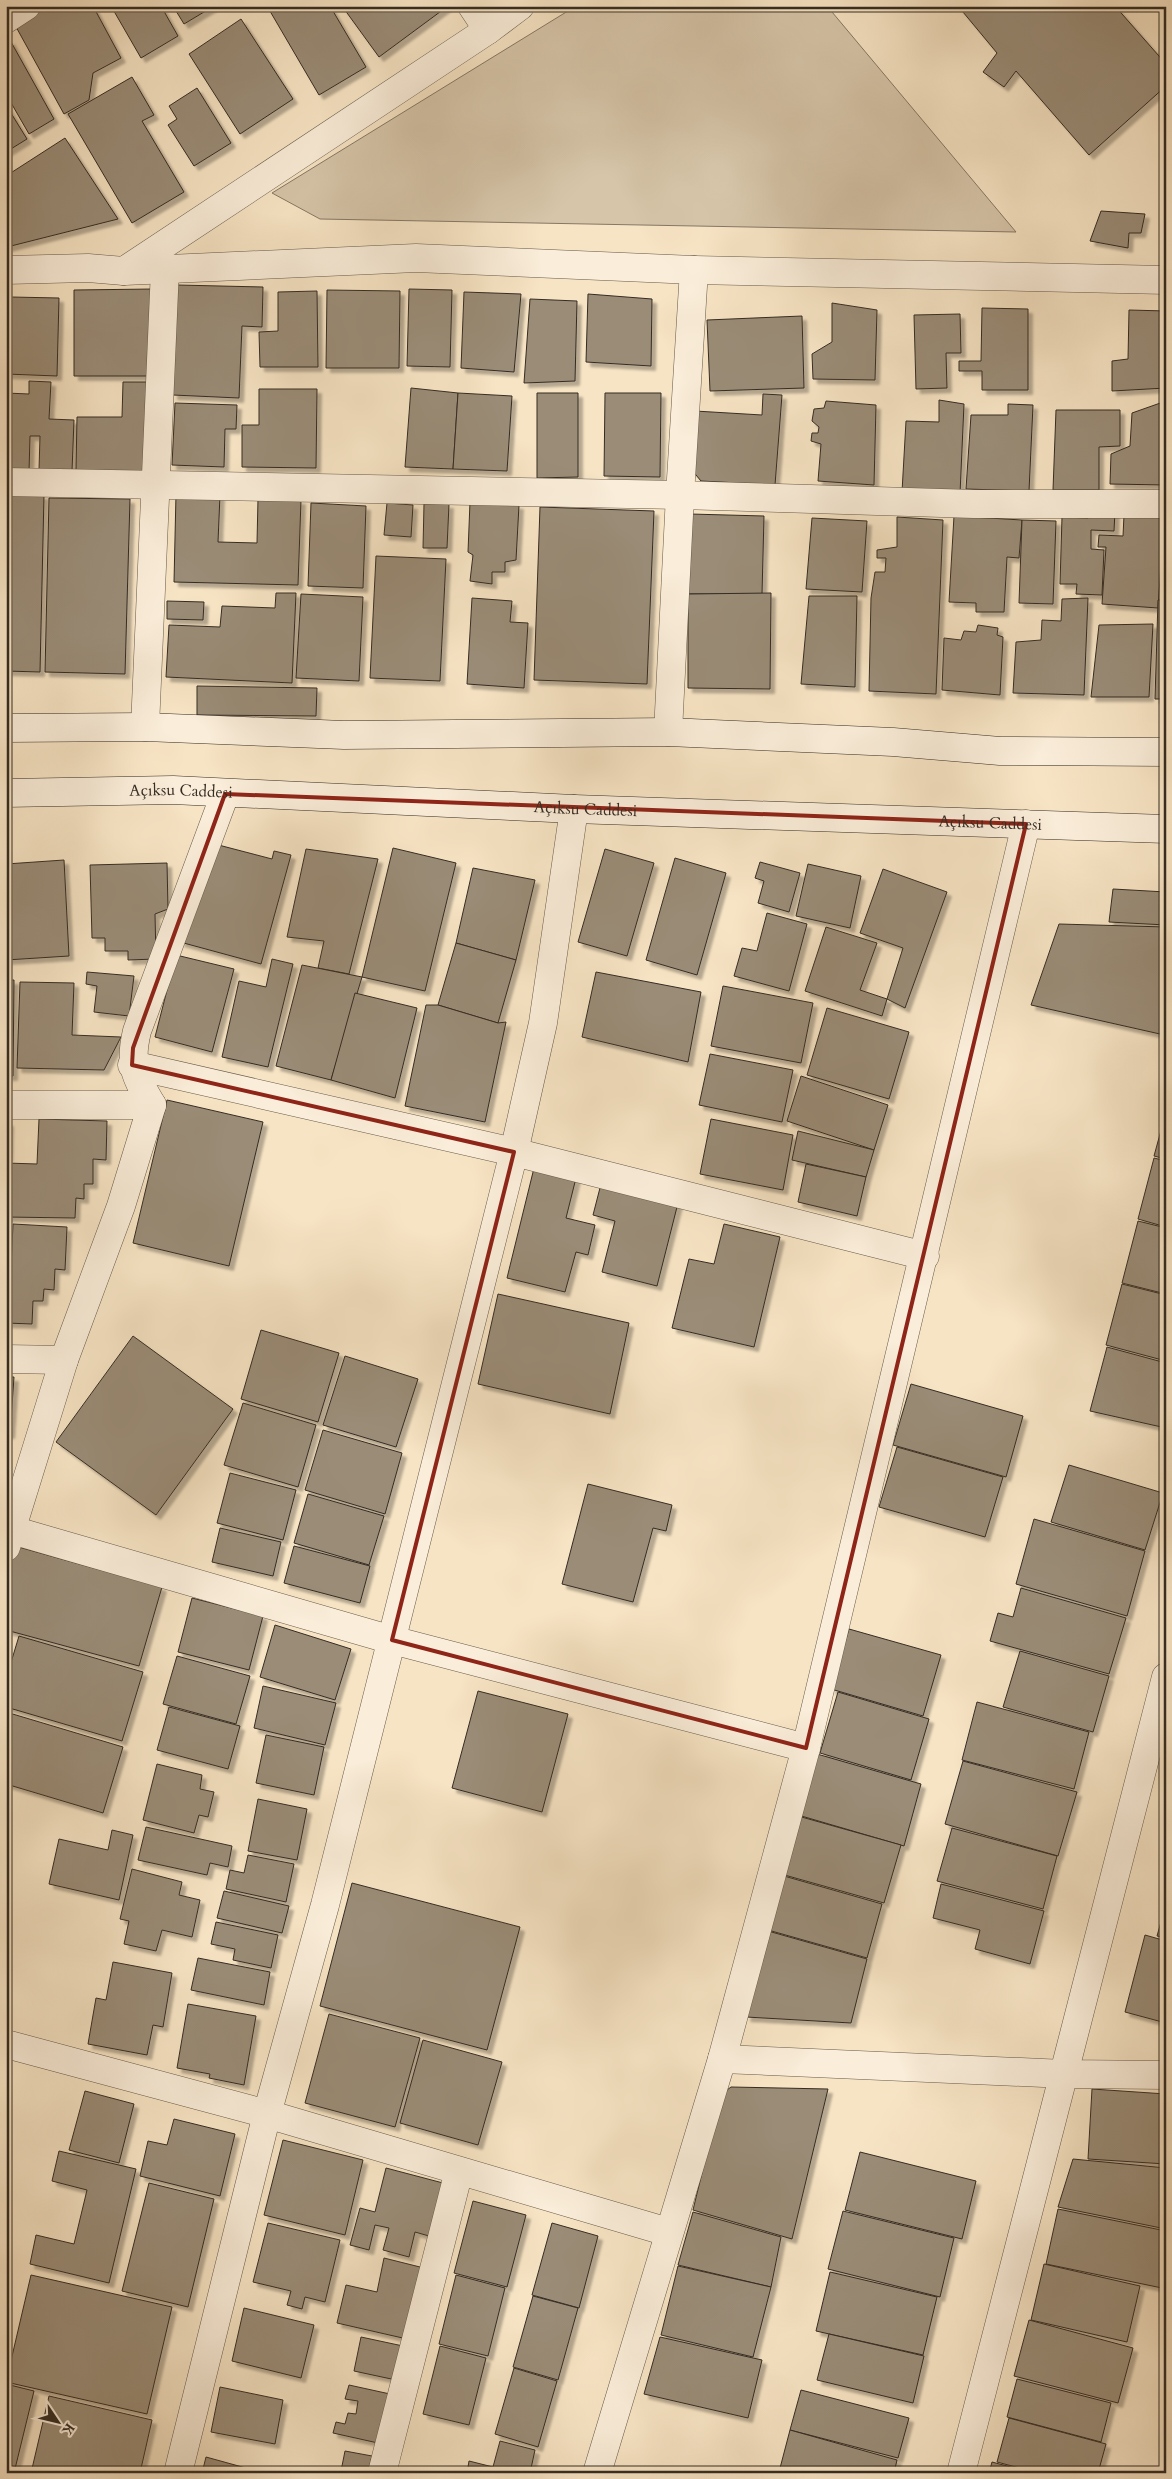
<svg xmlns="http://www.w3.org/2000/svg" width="1172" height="2479" viewBox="0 0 1172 2479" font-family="Cardo,serif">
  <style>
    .green { fill: #d6c5a9; stroke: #867866 }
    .building { fill: #9a8c77; stroke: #352c23; filter: url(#shadow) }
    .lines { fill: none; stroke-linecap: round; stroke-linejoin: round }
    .street-casing { stroke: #665a4b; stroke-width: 29 }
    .secondary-casing { stroke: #352c23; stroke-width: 29 }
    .street { stroke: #faedd9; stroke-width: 28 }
    .secondary { stroke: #faedd9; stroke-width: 28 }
    .marked { fill: none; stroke: #8f2418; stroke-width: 4; stroke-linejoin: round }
    .labels { text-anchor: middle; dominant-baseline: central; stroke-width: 4; stroke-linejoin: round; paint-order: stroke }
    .street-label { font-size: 16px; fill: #352c23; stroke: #faedd9 }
  </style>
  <defs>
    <filter id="shadow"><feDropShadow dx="4.5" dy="4.5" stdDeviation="1" flood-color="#0004"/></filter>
  </defs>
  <rect width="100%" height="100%" fill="#f7e4c4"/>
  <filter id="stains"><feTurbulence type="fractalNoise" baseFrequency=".004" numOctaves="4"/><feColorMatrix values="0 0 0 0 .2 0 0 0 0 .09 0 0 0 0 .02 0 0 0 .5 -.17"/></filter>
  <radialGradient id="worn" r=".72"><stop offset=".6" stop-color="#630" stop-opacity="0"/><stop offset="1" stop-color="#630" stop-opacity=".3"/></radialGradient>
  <polygon class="green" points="576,6 827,6 1016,232 320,219 272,193"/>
  <g class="building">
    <polygon points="50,6 93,6 121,58 93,73 89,100 64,114 15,25"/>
    <polygon points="111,6 161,6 178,36 141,58"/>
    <polygon points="173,6 214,6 184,24"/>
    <polygon points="267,6 330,6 366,67 319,95"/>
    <polygon points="342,6 448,6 379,57"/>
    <polygon points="958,6 1115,6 1166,64 1166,86 1089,155 1016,71 1004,87 983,72 997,53"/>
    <polygon points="241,19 293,99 240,134 189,54"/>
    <polygon points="10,40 54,119 29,134 6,94 6,42"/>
    <polygon points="132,77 154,115 142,121 184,192 132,223 68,114"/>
    <polygon points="197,88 231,143 194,166 168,125 177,119 169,106"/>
    <polygon points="6,105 27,139 6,152"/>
    <polygon points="65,138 118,219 7,247 6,176"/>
    <polygon points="1101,211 1145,214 1141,233 1129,233 1128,248 1090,241"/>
    <polygon points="177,285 263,287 262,327 242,326 239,398 173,395"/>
    <polygon points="153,289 153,376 74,376 74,290"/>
    <polygon points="409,289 452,290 450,367 407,366"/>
    <polygon points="327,290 400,291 399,368 326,368"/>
    <polygon points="317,291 318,367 260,367 259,332 278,331 278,292"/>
    <polygon points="464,292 521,294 514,372 461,368"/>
    <polygon points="588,294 652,299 651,366 586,362"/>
    <polygon points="11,297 59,298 57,376 6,374 6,338 10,339"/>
    <polygon points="530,299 577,301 575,381 524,383"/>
    <polygon points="832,303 877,310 875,380 813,379 812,354 832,342"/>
    <polygon points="982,308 1028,309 1028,390 982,390 982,371 959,371 959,361 981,361"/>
    <polygon points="1129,310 1166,311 1166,388 1112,391 1112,361 1128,359"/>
    <polygon points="960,314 961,353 946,353 947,388 916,389 914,315"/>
    <polygon points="802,316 804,388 710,391 707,320"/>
    <polygon points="29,381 51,382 49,419 74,420 72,471 39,470 40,436 30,436 29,472 6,471 6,393 29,394"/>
    <polygon points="123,382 151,382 150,471 76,470 77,417 122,417"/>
    <polygon points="411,388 458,393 453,469 405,467"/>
    <polygon points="259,389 317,389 316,468 242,467 242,425 259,425"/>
    <polygon points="458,393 512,396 507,471 453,469"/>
    <polygon points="537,393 578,393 578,477 537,478"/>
    <polygon points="605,393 661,393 660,477 604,476"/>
    <polygon points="763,394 782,395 775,485 701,481 691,469 695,411 762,415"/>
    <polygon points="939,400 964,404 960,494 902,492 906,421 939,422"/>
    <polygon points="826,401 876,405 874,485 818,481 821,444 811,441 812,433 818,433 819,427 812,421 814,409 824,408"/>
    <polygon points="1166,401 1166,485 1110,484 1111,454 1130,446 1132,413"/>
    <polygon points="175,403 237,405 236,429 225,429 224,467 172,465"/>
    <polygon points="1008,404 1033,405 1029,491 966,489 971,415 1008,415"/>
    <polygon points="1056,410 1120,410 1120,446 1099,447 1099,490 1053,490"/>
    <polygon points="6,494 44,495 40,672 6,671"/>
    <polygon points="176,494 220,495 218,542 257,543 258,499 301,500 298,585 174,582"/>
    <polygon points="49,498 130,499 125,674 45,672"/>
    <polygon points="470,502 519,505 516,560 505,562 505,572 492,572 492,584 470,581 473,555 468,552"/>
    <polygon points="311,503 366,506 363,588 308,586"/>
    <polygon points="387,503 413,505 411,537 384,535"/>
    <polygon points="424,504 449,504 447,548 423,548"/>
    <polygon points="540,507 654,511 647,684 534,680"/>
    <polygon points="1091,510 1115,511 1114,531 1091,530 1091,549 1104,550 1102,595 1076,594 1077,584 1060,584 1062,517 1088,518"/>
    <polygon points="690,514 764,516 762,594 688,594"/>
    <polygon points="1124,515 1164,518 1158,608 1102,604 1106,547 1098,547 1099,535 1123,536"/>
    <polygon points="954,516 1022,520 1019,558 1007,557 1004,612 976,612 976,603 949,602"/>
    <polygon points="897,517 943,520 936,694 869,691 871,598 875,572 885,572 886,558 877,558 877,550 897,547"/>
    <polygon points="812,518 867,521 862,592 806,589"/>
    <polygon points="1022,520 1056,521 1053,604 1019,603"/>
    <polygon points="376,556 446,559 440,681 370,678"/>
    <polygon points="276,593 296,593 292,683 166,677 169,625 220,627 222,606 275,608"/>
    <polygon points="771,593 770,689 688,688 688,594"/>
    <polygon points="301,594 363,597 359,681 296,678"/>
    <polygon points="809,596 857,596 855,687 801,684"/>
    <polygon points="472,598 512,601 510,622 528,623 524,688 467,684"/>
    <polygon points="1088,598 1084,695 1013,693 1016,642 1041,640 1042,620 1061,621 1062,599"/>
    <polygon points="1158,600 1166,600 1166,699 1155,699"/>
    <polygon points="167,601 204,602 203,620 167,619"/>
    <polygon points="1153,624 1149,697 1091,697 1099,625"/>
    <polygon points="978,625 998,628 997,635 1003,637 1000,695 942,690 944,638 961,640 964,631 976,632"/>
    <polygon points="197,686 317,688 316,716 197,715"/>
    <polygon points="207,842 272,859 274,851 291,855 261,964 180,942"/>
    <polygon points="393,848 456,863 425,991 362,977"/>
    <polygon points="306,849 378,859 349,974 318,968 324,941 287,937"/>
    <polygon points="605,849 654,863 627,956 578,942"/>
    <polygon points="675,858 726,873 697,975 646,960"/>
    <polygon points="64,860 69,956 6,960 6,864"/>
    <polygon points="760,862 800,873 789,912 758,903 764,881 755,878"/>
    <polygon points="167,863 168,909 155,914 156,959 128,960 128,951 105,951 105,938 92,938 90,865"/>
    <polygon points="808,864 861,876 850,928 796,916"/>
    <polygon points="473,868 535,880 516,960 456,943"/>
    <polygon points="883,869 947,892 905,1008 887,999 903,948 860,933"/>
    <polygon points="1113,889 1166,892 1166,925 1109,922"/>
    <polygon points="767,913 807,924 789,991 734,976 742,948 757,951"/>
    <polygon points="1059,924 1166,927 1166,1018 1160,1034 1031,1005"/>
    <polygon points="826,927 877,943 860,990 887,999 882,1016 805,991"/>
    <polygon points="456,943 516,960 498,1023 438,1005"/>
    <polygon points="176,955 234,969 212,1052 155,1037"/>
    <polygon points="272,959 293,964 268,1067 222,1057 239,981 266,987"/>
    <polygon points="302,965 362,977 331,1080 276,1066"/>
    <polygon points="87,972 134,976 129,1016 94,1012 97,986 86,984"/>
    <polygon points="596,972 701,992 688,1062 582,1037"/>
    <polygon points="6,980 14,980 13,1076 6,1076"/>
    <polygon points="20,982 74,983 72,1035 121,1037 104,1070 17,1068"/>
    <polygon points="723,986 813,1003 801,1063 711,1046"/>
    <polygon points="355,993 417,1008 395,1098 331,1080"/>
    <polygon points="426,1005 438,1005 498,1023 506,1022 485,1122 405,1106"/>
    <polygon points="827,1008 909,1032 889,1099 807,1075"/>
    <polygon points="710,1054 793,1070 782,1122 699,1105"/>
    <polygon points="801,1076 888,1105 874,1150 787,1121"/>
    <polygon points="167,1100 263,1122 229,1266 133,1243"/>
    <polygon points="1166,1112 1166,1159 1154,1156"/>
    <polygon points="39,1119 107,1121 106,1160 93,1159 93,1184 84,1184 84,1199 76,1198 75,1218 6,1217 6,1163 37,1164"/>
    <polygon points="711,1119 793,1135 783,1190 700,1174"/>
    <polygon points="6,1122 9,1122 8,1157 6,1157"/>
    <polygon points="798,1131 874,1150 866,1177 792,1160"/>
    <polygon points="1154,1158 1166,1161 1166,1227 1138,1219"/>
    <polygon points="806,1164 866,1177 857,1216 798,1202"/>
    <polygon points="534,1168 576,1178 566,1218 595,1225 588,1255 576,1252 565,1292 507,1278"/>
    <polygon points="601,1184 678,1203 657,1286 602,1272 615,1221 593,1215"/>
    <polygon points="1138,1221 1166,1228 1166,1294 1122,1283"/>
    <polygon points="13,1224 67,1227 65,1270 55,1269 54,1290 44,1289 43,1301 33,1301 32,1324 6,1323 6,1267 11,1267"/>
    <polygon points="724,1224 780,1237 754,1347 672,1328 689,1259 714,1264"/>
    <polygon points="1122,1284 1166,1295 1166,1361 1106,1345"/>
    <polygon points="498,1294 629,1323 610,1414 478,1384"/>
    <polygon points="261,1330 339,1353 318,1422 241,1399"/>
    <polygon points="133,1336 233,1409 156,1515 56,1442"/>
    <polygon points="1107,1347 1166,1363 1166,1428 1090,1411"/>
    <polygon points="345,1356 418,1379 396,1447 323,1425"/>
    <polygon points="6,1377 14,1377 10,1434 6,1434"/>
    <polygon points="911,1384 1023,1416 1006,1477 893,1445"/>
    <polygon points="243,1403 316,1425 298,1487 224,1465"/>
    <polygon points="323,1430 402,1453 385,1514 305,1490"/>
    <polygon points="897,1447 1003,1477 985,1537 879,1507"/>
    <polygon points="1069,1465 1163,1493 1145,1550 1051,1522"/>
    <polygon points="230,1473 296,1490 283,1540 217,1523"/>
    <polygon points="588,1484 672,1505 666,1531 653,1528 633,1602 562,1584"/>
    <polygon points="308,1494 384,1516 369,1565 294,1543"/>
    <polygon points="1034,1519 1145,1551 1127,1616 1016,1584"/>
    <polygon points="220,1528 281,1542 273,1576 212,1562"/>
    <polygon points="15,1546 162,1587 139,1666 6,1630 6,1577"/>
    <polygon points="294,1546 370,1566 360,1603 284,1583"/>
    <polygon points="1021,1588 1126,1618 1109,1674 990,1641 998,1613 1013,1617"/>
    <polygon points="192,1598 263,1616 249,1670 178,1652"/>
    <polygon points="275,1625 351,1649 335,1700 260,1677"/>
    <polygon points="849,1629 941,1655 923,1716 831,1689"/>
    <polygon points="19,1636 143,1672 122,1741 6,1707 6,1679"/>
    <polygon points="1020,1651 1109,1676 1093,1732 1003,1707"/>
    <polygon points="177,1656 250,1676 236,1724 163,1704"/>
    <polygon points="263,1686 336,1703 325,1745 254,1728"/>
    <polygon points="478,1691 568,1714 542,1812 452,1788"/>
    <polygon points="838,1692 929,1719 911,1780 820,1753"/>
    <polygon points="977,1702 1089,1732 1074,1789 962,1760"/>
    <polygon points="169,1707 240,1726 228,1769 157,1750"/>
    <polygon points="6,1712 123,1747 103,1813 6,1784"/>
    <polygon points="266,1735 324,1747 314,1795 256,1783"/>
    <polygon points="817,1754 921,1784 904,1846 798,1815"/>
    <polygon points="963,1761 1077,1792 1058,1856 945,1824"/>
    <polygon points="157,1764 202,1775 200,1789 214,1792 208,1817 199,1815 194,1833 143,1820"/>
    <polygon points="258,1799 307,1809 297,1860 248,1851"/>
    <polygon points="798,1816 901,1845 884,1903 781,1874"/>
    <polygon points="146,1827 232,1846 228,1867 210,1863 207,1875 138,1860"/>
    <polygon points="952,1828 1057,1856 1043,1909 937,1881"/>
    <polygon points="112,1830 133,1835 119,1900 49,1884 59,1839 108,1850"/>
    <polygon points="248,1855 294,1864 286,1902 226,1889 230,1870 244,1873"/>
    <polygon points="132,1869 182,1882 179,1895 200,1900 192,1937 162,1930 156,1951 124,1944 129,1921 120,1919"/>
    <polygon points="784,1876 882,1904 867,1958 768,1930"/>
    <polygon points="352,1883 520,1927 487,2050 320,2006"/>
    <polygon points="941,1884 1044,1911 1030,1964 975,1949 980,1930 933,1918"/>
    <polygon points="224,1891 289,1906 282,1933 217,1918"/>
    <polygon points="1166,1904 1166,1938 1157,1936"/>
    <polygon points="216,1922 278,1935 271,1968 233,1960 235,1949 211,1944"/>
    <polygon points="768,1931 867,1959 851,2023 746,2017"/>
    <polygon points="1145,1935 1166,1941 1166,2023 1125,2012"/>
    <polygon points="198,1958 270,1972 264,2005 191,1990"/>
    <polygon points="113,1962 172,1973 163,2027 153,2025 147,2055 88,2044 96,1998 106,2000"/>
    <polygon points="188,2004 256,2016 244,2085 209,2078 210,2074 177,2068"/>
    <polygon points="329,2014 420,2038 395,2127 305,2103"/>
    <polygon points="423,2040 502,2062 478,2145 400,2123"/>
    <polygon points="731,2087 828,2089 792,2239 693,2210 718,2107 727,2090"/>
    <polygon points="1092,2089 1166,2094 1166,2164 1088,2159"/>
    <polygon points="85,2091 134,2104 119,2163 69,2150"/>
    <polygon points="174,2119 235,2134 220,2196 140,2176 148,2141 167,2145"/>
    <polygon points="283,2140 363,2160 345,2235 264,2215"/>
    <polygon points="59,2151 136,2169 109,2283 30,2264 36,2235 74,2244 87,2190 52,2181"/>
    <polygon points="860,2152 976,2181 962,2239 845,2210"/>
    <polygon points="1073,2159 1166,2168 1166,2229 1058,2207"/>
    <polygon points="386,2168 443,2183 429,2236 415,2232 409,2257 383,2250 389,2228 375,2225 369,2250 350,2245 360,2208 375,2212"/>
    <polygon points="149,2183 214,2199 188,2307 122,2291"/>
    <polygon points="473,2201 526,2215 507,2287 454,2273"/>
    <polygon points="1058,2209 1166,2231 1166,2272 1162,2288 1046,2264"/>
    <polygon points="843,2211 954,2238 940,2297 828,2269"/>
    <polygon points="693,2212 781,2237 771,2287 678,2265"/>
    <polygon points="268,2223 340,2240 325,2302 305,2297 302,2309 287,2305 291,2291 253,2282"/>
    <polygon points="552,2223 598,2236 579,2308 532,2295"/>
    <polygon points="384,2258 424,2268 407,2339 337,2323 346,2285 377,2292"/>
    <polygon points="1044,2264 1140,2286 1127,2342 1031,2320"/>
    <polygon points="678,2266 771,2287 753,2357 661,2335"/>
    <polygon points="830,2272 937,2297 923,2355 816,2331"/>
    <polygon points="31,2275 172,2307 147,2414 6,2382"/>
    <polygon points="456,2275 505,2288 488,2356 439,2344"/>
    <polygon points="533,2296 578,2308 558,2380 513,2367"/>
    <polygon points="244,2308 314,2325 301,2378 232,2361"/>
    <polygon points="1029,2320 1133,2348 1118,2403 1014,2376"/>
    <polygon points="829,2334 924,2356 913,2403 817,2380"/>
    <polygon points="361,2337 403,2346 396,2380 354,2371"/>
    <polygon points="660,2337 762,2360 748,2418 644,2394"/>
    <polygon points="440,2346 486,2358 469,2425 423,2414"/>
    <polygon points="514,2368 557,2381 538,2447 495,2434"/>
    <polygon points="1017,2379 1111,2403 1101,2442 1007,2417"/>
    <polygon points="6,2384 34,2391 14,2473 6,2473"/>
    <polygon points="349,2385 390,2394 378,2443 333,2433 336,2422 345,2424 348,2413 356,2414 358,2401 345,2399"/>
    <polygon points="220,2387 283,2400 275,2444 211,2432"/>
    <polygon points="801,2390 909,2418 898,2458 790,2430"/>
    <polygon points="49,2396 152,2420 140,2473 31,2473"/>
    <polygon points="1009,2418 1106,2444 1098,2473 1038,2473 997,2462"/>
    <polygon points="790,2430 897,2460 894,2473 779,2472"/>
    <polygon points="500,2441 535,2450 530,2473 467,2473 469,2461 493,2467"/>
    <polygon points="345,2451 372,2456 368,2473 326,2473 327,2468 341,2471"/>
    <polygon points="206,2457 264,2473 202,2473"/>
    <polygon points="992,2462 1033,2473 989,2473"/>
  </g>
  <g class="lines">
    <g class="street-casing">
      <g id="street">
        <polyline points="472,6 488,30"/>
        <polyline points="6,19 26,6"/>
        <polyline points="6,270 88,268 124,271 488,30 520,6"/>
        <polyline points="124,271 416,258 694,270 1166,280"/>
        <polyline points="6,482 680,495 974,504 1166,504"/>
        <polyline points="145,727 165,269"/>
        <polyline points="668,732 680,495 694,270"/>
        <polyline points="132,1065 514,1152 925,1256"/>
        <polyline points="6,1105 152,1105"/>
        <polyline points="6,1359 64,1360"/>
        <polyline points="12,1530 392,1640 806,1748"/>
        <path d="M 6,1547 L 64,1360 L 121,1206 L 152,1105 C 135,1077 129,1064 137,1031 L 225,794"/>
        <polyline points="6,2044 267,2114 668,2232"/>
        <polyline points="722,2059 1065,2074 1166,2075"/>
        <polyline points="178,2473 267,2114 325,1905 514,1152 543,1023 574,809"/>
        <polyline points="382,2473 459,2171"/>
        <polyline points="597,2473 722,2059 806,1748 1026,824"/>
        <polyline points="961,2473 1166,1677"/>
      </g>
    </g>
    <g class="secondary-casing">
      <g id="secondary">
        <polyline points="6,728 145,727 344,735 668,732 893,742 1000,751 1166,752"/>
        <path id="s1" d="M 6,793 L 173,790 L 574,809 L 1166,829"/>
      </g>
    </g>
    <use href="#street" class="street"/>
    <use href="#secondary" class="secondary"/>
  </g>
  <path class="marked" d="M 225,794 L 1026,824 L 806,1748 L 392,1640 L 514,1152 L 132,1065 L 133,1048 Z"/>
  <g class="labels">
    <g class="street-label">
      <text stroke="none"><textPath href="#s1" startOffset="175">Açıksu Caddesi</textPath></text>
      <text stroke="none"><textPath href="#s1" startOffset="580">Açıksu Caddesi</textPath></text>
      <text stroke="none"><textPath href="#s1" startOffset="985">Açıksu Caddesi</textPath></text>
    </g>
  </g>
  <rect width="1172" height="2479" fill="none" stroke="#f7e4c4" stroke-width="25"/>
  <rect x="8" y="8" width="1157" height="2464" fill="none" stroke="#352c23" stroke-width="2.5"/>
  <rect x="12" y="12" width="1147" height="2454" fill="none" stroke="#352c23"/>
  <g transform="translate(58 2422) rotate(125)" stroke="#faedd9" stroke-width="4" paint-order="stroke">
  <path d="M0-4L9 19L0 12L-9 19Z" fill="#352c23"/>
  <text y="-8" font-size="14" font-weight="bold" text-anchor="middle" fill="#352c23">K</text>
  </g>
  <rect width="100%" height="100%" filter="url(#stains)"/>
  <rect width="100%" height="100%" fill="url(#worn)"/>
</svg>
